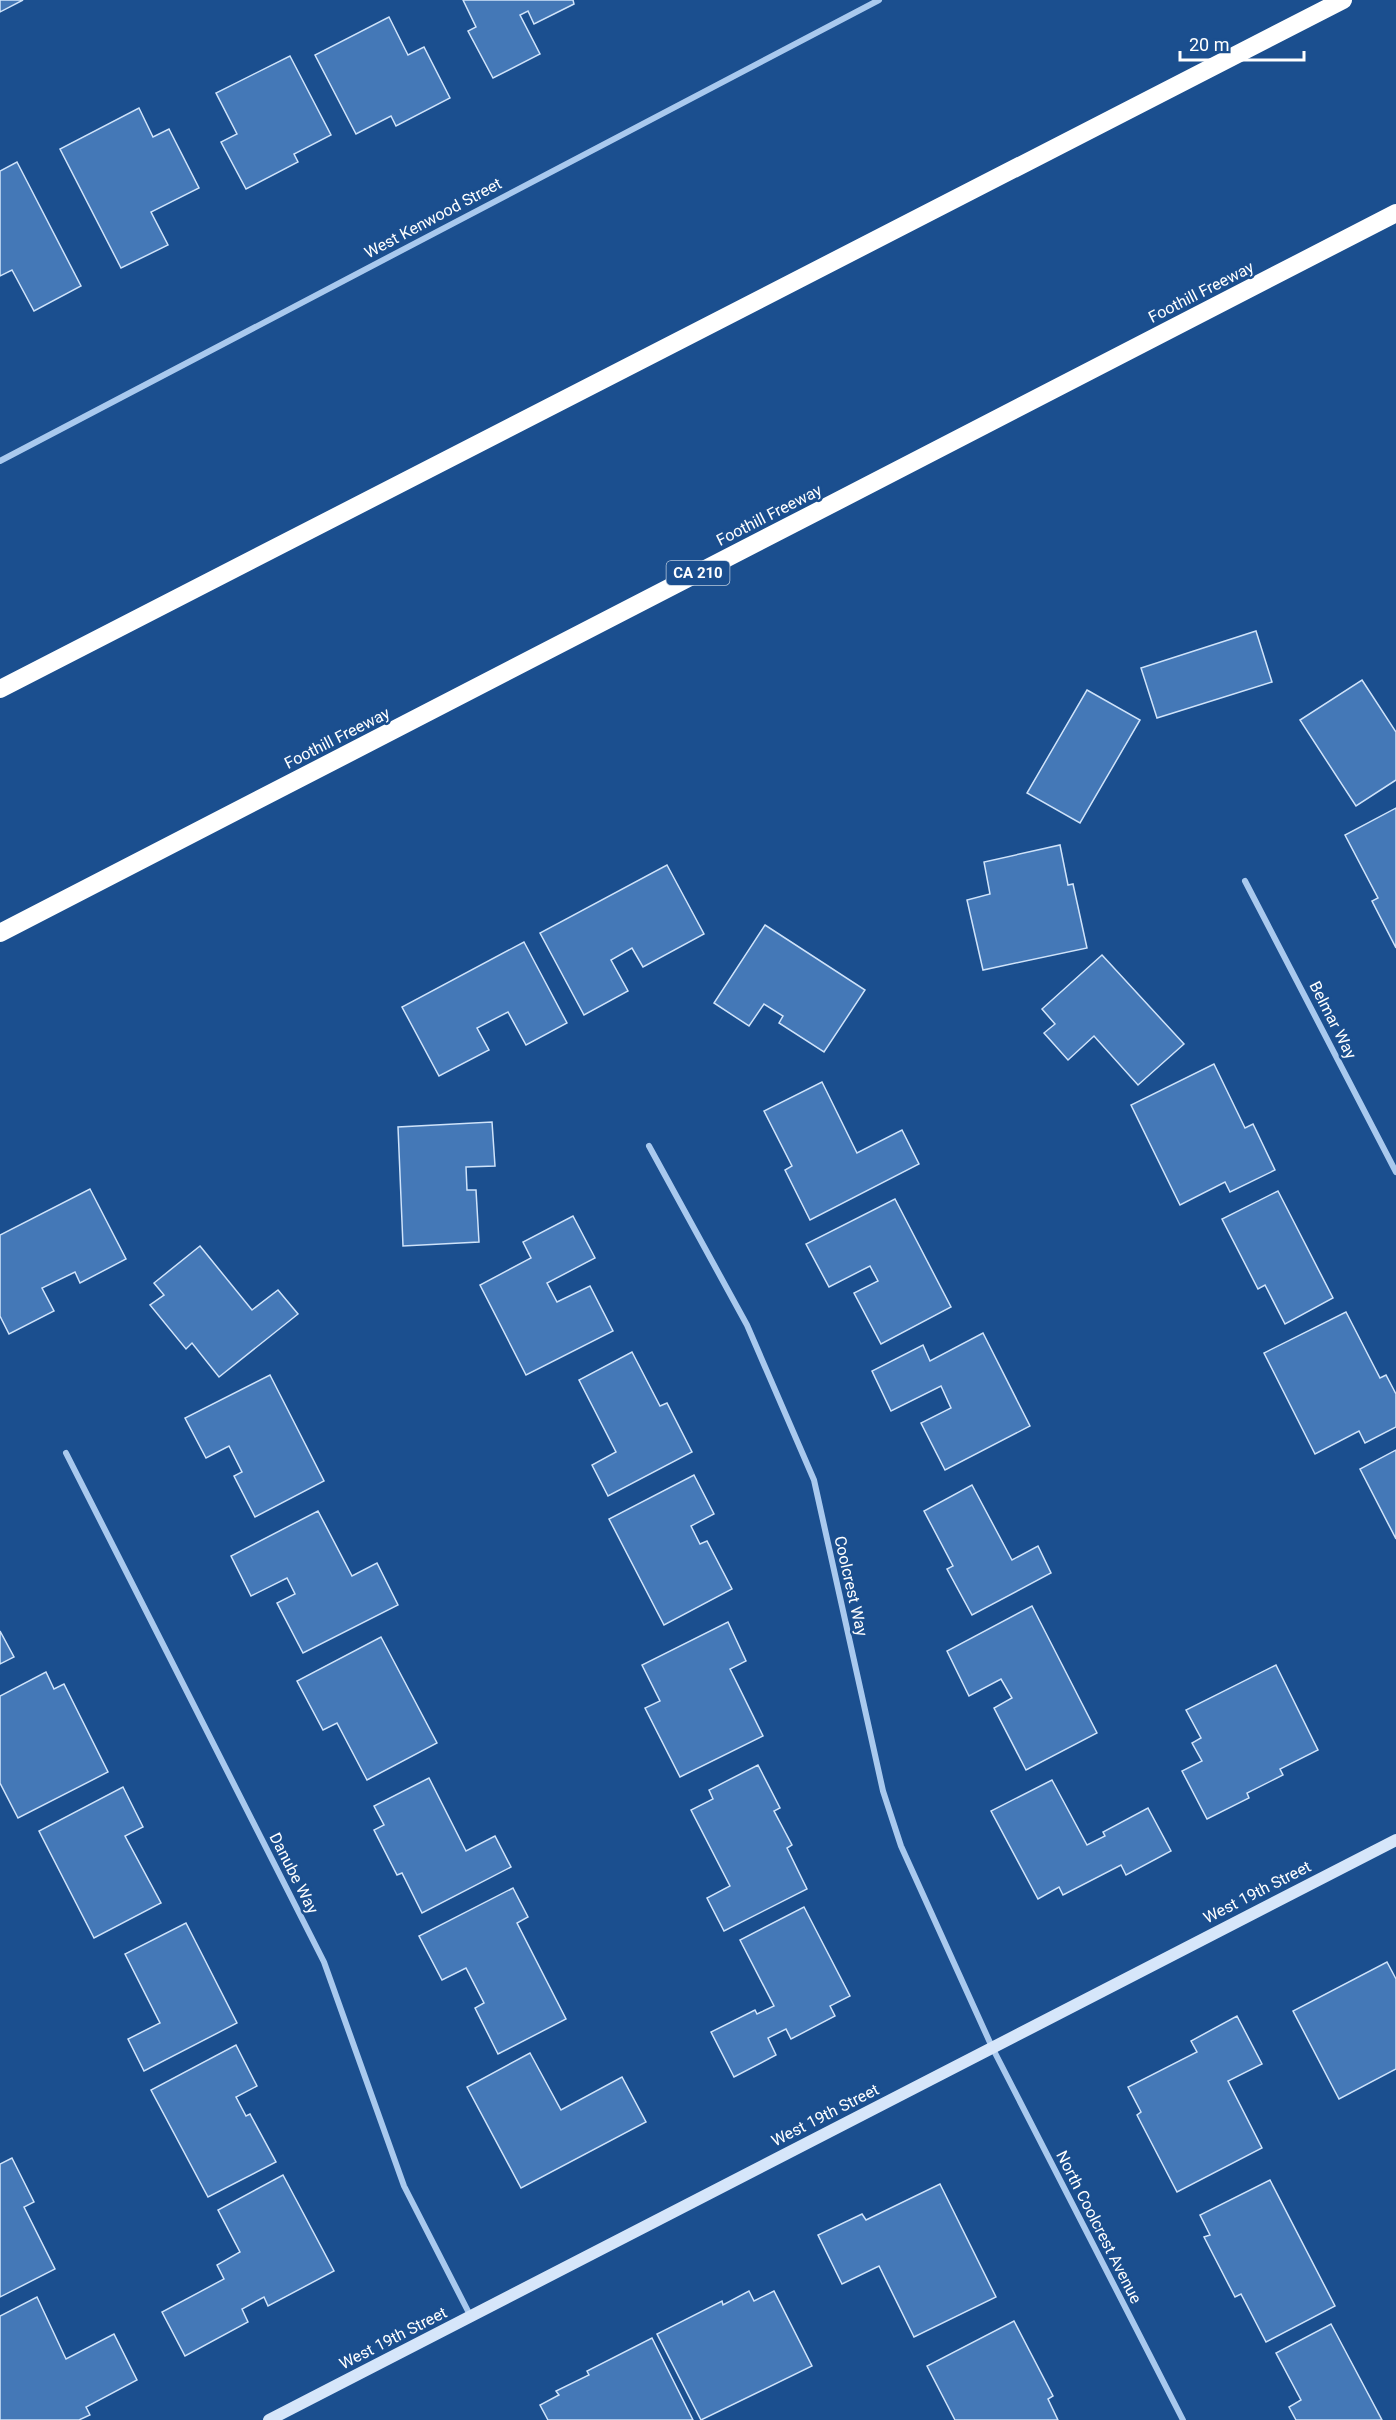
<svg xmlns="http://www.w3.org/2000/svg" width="1396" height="2420" viewBox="0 0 1396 2420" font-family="Roboto,sans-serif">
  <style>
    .building { fill: #4478b7; stroke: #cfe3fa; stroke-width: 1.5 }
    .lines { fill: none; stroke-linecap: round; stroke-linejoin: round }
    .street { stroke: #a9c9ee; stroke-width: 6 }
    .secondary { stroke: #d6e6fa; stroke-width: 12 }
    .highway { stroke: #fff; stroke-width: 18 }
    .labels { text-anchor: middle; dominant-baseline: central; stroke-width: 5; stroke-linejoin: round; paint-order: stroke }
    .shield { fill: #1b4f8f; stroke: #bbcadd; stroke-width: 1.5 }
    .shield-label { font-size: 15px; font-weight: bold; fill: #fff }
    .street-label { font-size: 16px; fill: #fff; stroke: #1b4f8f }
  </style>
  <rect width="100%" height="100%" fill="#1b4f8f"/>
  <g class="building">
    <polygon points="0,0 23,0 0,12"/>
    <polygon points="463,0 573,0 574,4 534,24 528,11 520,15 540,54 493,78 468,31 476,27"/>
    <polygon points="389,17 408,55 424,47 450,98 396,126 391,116 356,134 315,55"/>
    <polygon points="290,56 331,135 294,154 298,162 246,189 221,142 237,134 216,93"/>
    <polygon points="139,108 153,137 169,129 199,188 151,212 168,245 121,268 60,149"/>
    <polygon points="17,162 81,286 34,311 12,270 0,276 0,171"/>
    <polygon points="1256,631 1272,682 1157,718 1141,668"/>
    <polygon points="1362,680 1396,732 1396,780 1356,806 1300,720"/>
    <polygon points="1087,690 1140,720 1080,823 1027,793"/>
    <polygon points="1396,808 1396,948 1372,901 1378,898 1345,835"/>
    <polygon points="1060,845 1068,885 1073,884 1087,948 983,970 967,900 990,894 984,862"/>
    <polygon points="667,865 704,934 643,967 632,948 611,960 628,991 584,1015 540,933"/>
    <polygon points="765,925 865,990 824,1052 779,1023 783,1016 764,1004 749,1026 714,1003"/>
    <polygon points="524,942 567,1023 526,1045 508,1012 477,1028 489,1050 439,1076 402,1007"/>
    <polygon points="1102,955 1184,1044 1138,1085 1094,1036 1068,1060 1044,1033 1055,1024 1042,1009"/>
    <polygon points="1214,1064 1245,1128 1253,1124 1275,1170 1230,1192 1225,1182 1180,1205 1131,1105"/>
    <polygon points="822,1082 857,1153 902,1130 919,1164 810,1220 785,1170 792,1166 764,1111"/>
    <polygon points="492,1122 495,1166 466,1167 467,1190 476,1190 479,1242 403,1246 398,1127"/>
    <polygon points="90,1189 126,1259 80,1283 75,1272 42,1288 54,1311 9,1334 0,1316 0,1235"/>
    <polygon points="1278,1191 1333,1298 1285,1324 1265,1285 1258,1289 1222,1219"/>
    <polygon points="895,1199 951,1307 881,1344 854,1293 878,1281 870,1266 829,1287 806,1244"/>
    <polygon points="573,1216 595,1258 547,1283 557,1302 590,1286 613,1331 526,1375 480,1285 531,1258 523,1242"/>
    <polygon points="200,1246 252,1310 278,1290 298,1314 219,1377 192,1343 186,1349 150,1305 164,1295 154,1283"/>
    <polygon points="1346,1312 1380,1378 1386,1375 1396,1394 1396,1427 1365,1443 1359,1431 1315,1454 1264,1353"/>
    <polygon points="983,1333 1030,1426 945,1470 921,1423 951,1408 941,1386 891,1411 872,1371 923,1345 930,1361"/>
    <polygon points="632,1352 660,1406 667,1403 692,1452 608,1496 592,1465 616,1452 579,1380"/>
    <polygon points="270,1375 324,1481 255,1517 234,1476 242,1472 229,1446 206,1458 185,1418"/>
    <polygon points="1396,1450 1396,1539 1360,1469"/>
    <polygon points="694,1475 714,1514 691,1526 700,1544 707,1541 732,1589 664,1625 609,1519"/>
    <polygon points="972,1485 1012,1560 1038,1546 1051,1573 972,1615 947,1569 953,1566 924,1511"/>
    <polygon points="318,1511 352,1576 377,1563 398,1605 303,1653 277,1603 295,1594 287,1578 251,1596 231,1556"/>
    <polygon points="1032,1606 1097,1733 1026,1770 994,1708 1012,1698 1001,1679 969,1696 947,1651"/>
    <polygon points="728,1622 746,1661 730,1669 763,1736 680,1777 645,1708 660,1701 642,1665"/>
    <polygon points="0,1631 14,1657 0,1664"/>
    <polygon points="381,1637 437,1743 367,1780 337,1723 323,1730 297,1681"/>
    <polygon points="1276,1665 1318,1750 1280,1769 1283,1775 1247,1793 1249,1798 1207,1819 1182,1771 1202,1761 1192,1743 1201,1738 1186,1710"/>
    <polygon points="46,1672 54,1689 64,1684 108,1772 18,1818 0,1783 0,1696"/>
    <polygon points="758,1765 780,1808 774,1811 792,1845 787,1848 807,1889 724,1931 707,1898 730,1886 691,1810 713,1799 709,1790"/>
    <polygon points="429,1778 466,1851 495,1836 511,1867 422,1913 402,1873 397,1875 374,1830 384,1825 374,1806"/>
    <polygon points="1052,1780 1087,1845 1105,1836 1103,1832 1148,1808 1171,1851 1126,1875 1121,1865 1063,1895 1059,1887 1038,1899 991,1811"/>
    <polygon points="123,1787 143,1827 125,1836 161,1903 94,1938 39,1831"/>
    <polygon points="513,1888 528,1917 517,1923 566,2019 498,2054 475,2008 484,2003 466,1968 442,1980 419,1936"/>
    <polygon points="804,1907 850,1996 830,2006 835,2016 791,2039 786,2029 768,2038 776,2055 734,2077 711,2032 755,2010 757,2014 774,2006 740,1940"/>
    <polygon points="186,1923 237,2023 144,2071 128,2039 160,2023 125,1954"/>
    <polygon points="1387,1962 1396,1979 1396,2069 1339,2099 1293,2011"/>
    <polygon points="1237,2016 1262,2064 1228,2081 1262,2148 1177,2192 1137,2115 1141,2112 1128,2087 1197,2052 1191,2041"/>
    <polygon points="236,2045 257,2086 236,2097 246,2116 250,2114 276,2162 208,2197 151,2090"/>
    <polygon points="530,2053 561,2110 622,2077 646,2122 521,2188 467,2087"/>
    <polygon points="12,2158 34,2202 24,2207 55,2269 0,2297 0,2164"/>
    <polygon points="283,2175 334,2271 268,2306 264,2297 242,2309 248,2322 185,2356 162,2312 224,2279 217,2265 240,2252 218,2210"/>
    <polygon points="1270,2180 1335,2306 1266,2342 1241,2294 1235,2297 1204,2237 1210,2235 1200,2215"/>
    <polygon points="940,2184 996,2297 914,2337 879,2266 842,2284 818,2235 862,2214 866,2220"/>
    <polygon points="749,2291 754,2301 774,2291 812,2366 701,2420 657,2334 722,2301 723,2305"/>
    <polygon points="37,2297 66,2359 114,2334 137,2380 86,2407 90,2415 79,2420 0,2420 0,2316"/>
    <polygon points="1014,2321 1053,2396 1048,2399 1058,2420 955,2420 927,2366"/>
    <polygon points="1331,2324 1382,2420 1296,2420 1289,2407 1301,2400 1276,2353"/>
    <polygon points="652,2338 693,2420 548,2420 540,2405 559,2395 556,2391 589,2375 587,2371"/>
  </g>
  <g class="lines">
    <g class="street">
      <polyline points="0,461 879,0"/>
      <polyline points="1245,881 1396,1172"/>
      <polyline points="649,1146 747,1325 814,1480 883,1791 901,1846 992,2047 1183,2420"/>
      <polyline points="66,1453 324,1962 404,2186 471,2317"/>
    </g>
    <polyline class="secondary" points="269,2420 1396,1840"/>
    <g class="highway">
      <polyline points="0,689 1343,0"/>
      <polyline points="0,933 1396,213"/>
    </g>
  </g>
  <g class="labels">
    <rect class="shield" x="666.5" y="561" width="63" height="24" rx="4.5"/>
    <g class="shield-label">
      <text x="698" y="573">CA 210</text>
    </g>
    <g class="street-label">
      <text transform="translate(433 218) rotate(-28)">West Kenwood Street</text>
      <text transform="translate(1201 292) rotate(-27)">Foothill Freeway</text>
      <text transform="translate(769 515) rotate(-27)">Foothill Freeway</text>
      <text transform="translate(337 738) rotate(-27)">Foothill Freeway</text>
      <text transform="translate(1333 1020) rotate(63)">Belmar Way</text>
      <text transform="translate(851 1586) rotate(77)">Coolcrest Way</text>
      <text transform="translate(294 1873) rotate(63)">Danube Way</text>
      <text transform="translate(1257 1892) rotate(-27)">West 19th Street</text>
      <text transform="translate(825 2115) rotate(-27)">West 19th Street</text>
      <text transform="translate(1099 2227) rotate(63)">North Coolcrest Avenue</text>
      <text transform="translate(393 2338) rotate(-27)">West 19th Street</text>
    </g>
  </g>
  <path d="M1180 51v9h124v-9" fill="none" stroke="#ffffff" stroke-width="3"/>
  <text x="1189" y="51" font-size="18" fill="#ffffff" stroke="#1b4f8f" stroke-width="4.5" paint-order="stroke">20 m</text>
</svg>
